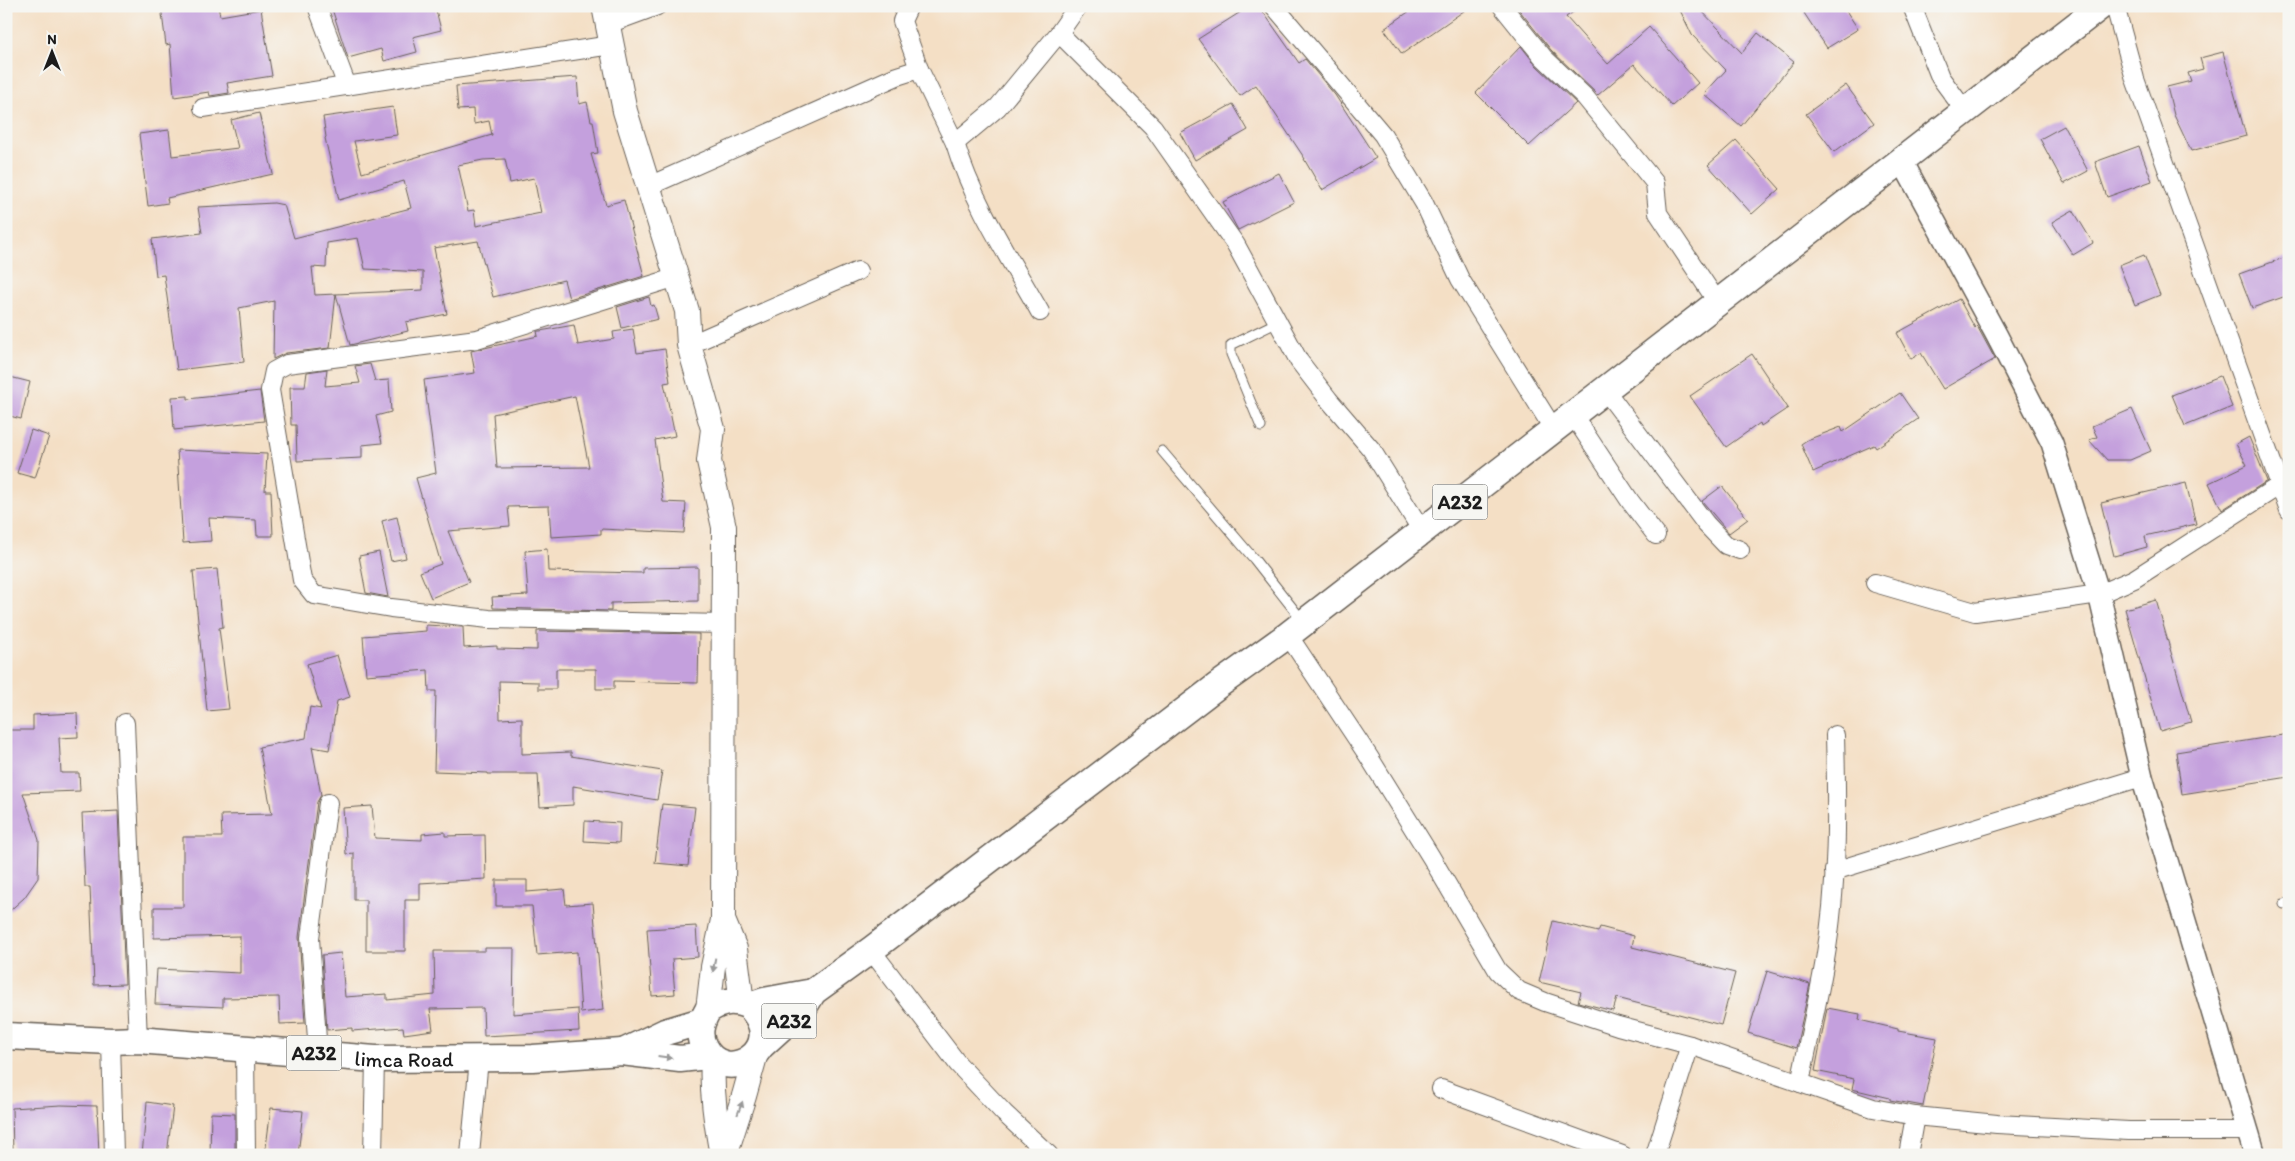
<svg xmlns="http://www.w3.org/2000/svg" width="2295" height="1161" viewBox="0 0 2295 1161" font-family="Itim,sans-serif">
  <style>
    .building { fill: #c4a0dd; fill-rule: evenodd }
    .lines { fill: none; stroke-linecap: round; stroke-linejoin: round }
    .service-casing { stroke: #686057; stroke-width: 11 }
    .minor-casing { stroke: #686057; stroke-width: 20 }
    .tertiary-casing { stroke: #686057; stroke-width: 24 }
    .secondary-casing { stroke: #686057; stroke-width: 26 }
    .primary-casing { stroke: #686057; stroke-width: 29 }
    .service { stroke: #fff; stroke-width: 9 }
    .minor { stroke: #fff; stroke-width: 18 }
    .tertiary { stroke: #fff; stroke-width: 21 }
    .secondary { stroke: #fff; stroke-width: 24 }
    .primary { stroke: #fff; stroke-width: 26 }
    .oneway { fill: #999 }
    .labels { text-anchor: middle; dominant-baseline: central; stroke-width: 4; stroke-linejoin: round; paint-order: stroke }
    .shield { fill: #f6f6f2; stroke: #5d5d5c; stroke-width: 1 }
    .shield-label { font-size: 20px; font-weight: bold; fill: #1c1c1c }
    .street-label { font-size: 21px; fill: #1c1c1c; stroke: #f6f6f2 }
  </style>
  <rect width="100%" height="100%" fill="#f6f6f2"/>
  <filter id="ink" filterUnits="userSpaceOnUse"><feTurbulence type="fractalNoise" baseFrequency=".02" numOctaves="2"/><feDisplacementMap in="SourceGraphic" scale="10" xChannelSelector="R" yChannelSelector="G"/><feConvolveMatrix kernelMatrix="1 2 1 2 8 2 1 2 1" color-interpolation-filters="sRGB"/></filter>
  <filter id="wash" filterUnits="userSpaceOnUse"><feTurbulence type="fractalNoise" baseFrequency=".0096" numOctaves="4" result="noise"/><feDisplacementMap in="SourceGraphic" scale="20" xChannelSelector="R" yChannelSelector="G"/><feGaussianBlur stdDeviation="1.12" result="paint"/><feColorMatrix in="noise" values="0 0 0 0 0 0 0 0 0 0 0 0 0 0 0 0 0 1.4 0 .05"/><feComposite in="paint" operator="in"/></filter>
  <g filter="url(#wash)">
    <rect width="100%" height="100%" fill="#f4dfc5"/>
    <g id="blocks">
      <g class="building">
        <polygon points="161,6 218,6 220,16 261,9 272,76 227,83 229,93 210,96 209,92 174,97 170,44 166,45"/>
        <polygon points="331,6 435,6 441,30 413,37 417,52 384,61 381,49 348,58"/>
        <polygon points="1250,6 1259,6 1299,63 1305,59 1335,95 1376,158 1322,190 1304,159 1305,159 1256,85 1240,96 1198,39"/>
        <polygon points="1417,6 1471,6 1402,54 1384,29"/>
        <polygon points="1516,6 1582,6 1566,17 1608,64 1649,27 1698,83 1672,106 1634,64 1598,95 1551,50"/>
        <polygon points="1678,6 1697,6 1742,53 1758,33 1794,62 1741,126 1704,94 1726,70 1692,35"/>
        <polygon points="1815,6 1843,6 1858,29 1827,48 1804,13"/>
        <polygon points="1521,46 1536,65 1576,103 1529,146 1476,93"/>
        <polygon points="2223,52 2246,136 2191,151 2174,115 2167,87 2191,81 2188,73 2203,69 2200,58"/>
        <path d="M 577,77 L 579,104 L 587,102 L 591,121 L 593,121 L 598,153 L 591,154 L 606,205 L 624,200 L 644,276 L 569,299 L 564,280 L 493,297 L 478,241 L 434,248 L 447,314 L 406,322 L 408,331 L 350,345 L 336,294 L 423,290 L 423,272 L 365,269 L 358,238 L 327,243 L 326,268 L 312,267 L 315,295 L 336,294 L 330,348 L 286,353 L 273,359 L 274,301 L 239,308 L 244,362 L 177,370 L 164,275 L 156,276 L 152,239 L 202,233 L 198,207 L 274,203 L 284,205 L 294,238 L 411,208 L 404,181 L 339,200 L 325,138 L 326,137 L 323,117 L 393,107 L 397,135 L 354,141 L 362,173 L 492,135 L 489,121 L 474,124 L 473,109 L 458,110 L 456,86 ZM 505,159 L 510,183 L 534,178 L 541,213 L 476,226 L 474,210 L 468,211 L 458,165 L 483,160 Z"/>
        <polygon points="1846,85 1874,123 1834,152 1806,114"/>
        <polygon points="1233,104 1248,130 1195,160 1180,133"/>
        <polygon points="259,113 273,174 167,198 168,203 148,206 139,134 169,130 172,156 238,148 231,120"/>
        <polygon points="2064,126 2088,171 2064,184 2040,139"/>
        <polygon points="1736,140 1780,189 1752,214 1708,165"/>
        <polygon points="2139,146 2152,181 2107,197 2095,162"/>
        <polygon points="1279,173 1294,202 1238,230 1223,202"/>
        <polygon points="2073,210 2093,243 2073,255 2052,222"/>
        <polygon points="2144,255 2160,295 2135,305 2119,265"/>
        <polygon points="2289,256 2289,295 2252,308 2239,274"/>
        <polygon points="649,297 651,306 654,305 658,319 622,328 617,307"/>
        <polygon points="1959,299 1975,328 1977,326 1995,359 1943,389 1921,353 1911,359 1897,333"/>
        <path d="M 574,325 L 578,345 L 614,339 L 613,332 L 633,329 L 637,353 L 665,349 L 670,382 L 664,383 L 675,436 L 655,440 L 663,502 L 686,503 L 684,533 L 601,529 L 601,534 L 551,537 L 549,506 L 508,507 L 510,526 L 448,531 L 469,582 L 431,598 L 420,572 L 441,564 L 416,478 L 436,473 L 424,380 L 475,373 L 471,351 L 538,336 L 537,331 L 540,331 ZM 575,396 L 589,467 L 497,468 L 493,414 Z"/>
        <polygon points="1752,354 1788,408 1761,426 1760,423 1726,447 1690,396"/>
        <polygon points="370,364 375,381 389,380 391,412 376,416 382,443 362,445 362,458 297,461 296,425 291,425 290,387 305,387 307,372 327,369 325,386 360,383 355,366"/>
        <polygon points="6,376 30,382 21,419 6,415"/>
        <polygon points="2220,376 2232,407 2185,426 2172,395"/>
        <polygon points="260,391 264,421 174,430 172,397 188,396 188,399"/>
        <polygon points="1900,393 1918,419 1876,448 1874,445 1813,472 1801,444 1807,440 1841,427 1843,432"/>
        <polygon points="2132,409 2151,451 2130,460 2107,460 2089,440 2097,437 2092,426"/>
        <polygon points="31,430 49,436 35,478 17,473"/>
        <polygon points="2249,437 2267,481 2222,510 2209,483 2247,465 2236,444"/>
        <polygon points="177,450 267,454 265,491 271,491 273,536 257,536 256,520 209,518 211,541 183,543"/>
        <polygon points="2186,483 2196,524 2145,536 2147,547 2114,556 2101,503"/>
        <polygon points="1722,486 1748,519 1729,533 1702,501"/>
        <polygon points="397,517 406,558 391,561 382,521"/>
        <polygon points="547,549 548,571 643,573 643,568 698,567 698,601 611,603 611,611 493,608 492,597 528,595 525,551"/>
        <polygon points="379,552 388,597 366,593 359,556"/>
        <polygon points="217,569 223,627 219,628 229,709 207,711 193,571"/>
        <polygon points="2156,600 2191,722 2160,731 2125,609"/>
        <polygon points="426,625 463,627 464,648 497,646 497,649 537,650 537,631 699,634 698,683 614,681 614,689 596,689 596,669 556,669 556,689 538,689 538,682 499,681 500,719 522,718 522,754 571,752 571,756 662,771 657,800 573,786 573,805 540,807 538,774 488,774 488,773 434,771 436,691 429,691 428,670 366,675 363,636 426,631"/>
        <polygon points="337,655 350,697 337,701 329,750 312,747 321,795 317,802 299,937 305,1023 280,1024 279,997 223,998 223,1007 155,1004 157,969 240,973 240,936 154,938 154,907 183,907 183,837 222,837 221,815 272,814 259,747 306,738 310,707 321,709 307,664"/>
        <polygon points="77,713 78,737 59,738 61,773 79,773 80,791 23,793 39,840 38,878 24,898 6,914 6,730 33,730 33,715"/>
        <polygon points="2289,734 2289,777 2182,794 2176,752"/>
        <polygon points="662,804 695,807 688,866 655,863"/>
        <polygon points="372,806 375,838 422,840 422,834 445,832 445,836 485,835 486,879 420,883 420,900 405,900 405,951 366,951 366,900 354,900 354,853 346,854 343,808"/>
        <polygon points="118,811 125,984 94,985 90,887 85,887 82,813"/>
        <polygon points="585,821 620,823 619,843 584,841"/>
        <polygon points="496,880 527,880 527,892 564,889 566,905 593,903 603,1010 581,1013 577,952 537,955 532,906 496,906"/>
        <polygon points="1553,921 1598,932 1600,927 1634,936 1632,947 1735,973 1721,1025 1617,998 1613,1011 1578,1002 1581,992 1539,982"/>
        <polygon points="696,926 698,957 672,959 675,994 652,996 647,929"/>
        <polygon points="485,948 514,948 513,1014 578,1009 579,1031 484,1036 483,1008 430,1009 433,1030 404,1034 403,1027 352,1031 352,1028 327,1030 322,955 341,953 345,997 387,994 387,1000 435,995 434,951 485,951"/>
        <polygon points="1767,971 1810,984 1796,1048 1748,1033"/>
        <polygon points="1827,1008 1860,1014 1859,1020 1898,1029 1898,1031 1937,1038 1923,1106 1890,1100 1890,1098 1852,1089 1854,1079 1815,1071"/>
        <polygon points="147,1102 173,1106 167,1155 142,1155"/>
        <polygon points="61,1105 97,1106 99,1155 13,1155 12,1108"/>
        <polygon points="271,1108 303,1111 298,1155 265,1155"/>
        <polygon points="211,1113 235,1114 235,1155 210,1155"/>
      </g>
    </g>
  </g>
  <g filter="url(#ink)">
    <use href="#blocks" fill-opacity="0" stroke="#686057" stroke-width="1"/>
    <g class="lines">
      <g class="service-casing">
        <g id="service">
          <polyline points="1261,427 1231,354 1231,345 1278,322"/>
          <polyline points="1162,451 1254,559 1302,620"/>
          <polyline points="2284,904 2289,903"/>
        </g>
      </g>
      <g class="minor-casing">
        <g id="minor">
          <polyline points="317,6 347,86"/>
          <polyline points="909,6 902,21 919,69"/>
          <polyline points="1274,6 1383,135 1424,203 1460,279 1554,430"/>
          <polyline points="1502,6 1543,57 1585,97 1655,183 1658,213 1718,303"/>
          <polyline points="1912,6 1940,77 1965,111"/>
          <polyline points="2115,6 2135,79 2289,510"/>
          <polyline points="608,24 657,6"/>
          <polyline points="1059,33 1153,127 1236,245 1299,361 1329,400 1371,449 1422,531"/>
          <polyline points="203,108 611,45"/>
          <path d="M 955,143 C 973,203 1009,257 1040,312"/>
          <polyline points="649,186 897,76 919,69 955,143 998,107 1059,33 1078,6"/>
          <polyline points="677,277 477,339 287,364 274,371 270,390 302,580 314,595 391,608 489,619 723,624"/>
          <polyline points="689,345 858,271"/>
          <polyline points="1605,390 1706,524 1726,545 1740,550"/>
          <polyline points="1573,415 1630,501 1656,535"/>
          <polyline points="1875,583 1975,612 2099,594 2134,579 2288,480"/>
          <polyline points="1288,635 1369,757 1431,857 1498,971 1519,991 1545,1002 1618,1026 1690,1045 1873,1108 1915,1116 1997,1124 2129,1131 2248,1131"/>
          <polyline points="125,723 138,1040"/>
          <polyline points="1834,871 2142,777"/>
          <polyline points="871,950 958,1064 1004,1113 1049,1155"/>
          <polyline points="111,1041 114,1155"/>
          <polyline points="245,1049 246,1155"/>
          <polyline points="318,1054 310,938 328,803"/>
          <path d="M 1800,1083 C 1808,1042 1818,1001 1825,960 C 1838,886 1837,810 1835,735"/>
          <polyline points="1441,1089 1622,1155"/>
          <polyline points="373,1155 375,1059"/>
          <polyline points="470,1155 479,1059"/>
          <polyline points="1655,1155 1690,1045"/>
          <polyline points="1908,1155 1915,1116"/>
        </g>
      </g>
      <g class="tertiary-casing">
        <polyline id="tertiary" points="1902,161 1997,336 2052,443 2099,594 2142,777 2255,1155"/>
      </g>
      <g class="secondary-casing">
        <g id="secondary">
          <polyline points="604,6 625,111 687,311 689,345 713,429 709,461 724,527 723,920 713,967 708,1010"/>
          <polyline points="723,920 735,949 742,1003"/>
          <path d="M 713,1060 C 711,1092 716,1123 722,1155"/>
          <polyline points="725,1155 744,1096 756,1053"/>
        </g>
      </g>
      <g class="primary-casing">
        <g id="primary">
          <path d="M 749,1006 C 791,1048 725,1089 704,1047 C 697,1034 701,1022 708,1010 C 722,1001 733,999 749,1006 L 764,1001 L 813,992"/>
          <path id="s1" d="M 6,1036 L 111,1041 L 138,1040 L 375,1059 L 533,1058 L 622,1052 L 680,1059 L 708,1056"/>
          <polyline points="760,1047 804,1007 813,992 871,950 1217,686 1288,635 2101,6"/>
          <polyline points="623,1052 665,1032 702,1021"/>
        </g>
      </g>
      <use href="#service" class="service"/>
      <use href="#minor" class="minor"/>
      <use href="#tertiary" class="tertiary"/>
      <use href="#secondary" class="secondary"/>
      <use href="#primary" class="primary"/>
    </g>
    <defs><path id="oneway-solid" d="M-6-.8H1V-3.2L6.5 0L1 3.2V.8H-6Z" transform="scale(1.25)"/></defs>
    <g class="oneway">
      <use href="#oneway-solid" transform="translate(714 965) rotate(100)"/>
      <use href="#oneway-solid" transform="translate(665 1057) rotate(8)"/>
      <use href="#oneway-solid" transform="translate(740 1108) rotate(-69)"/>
    </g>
  </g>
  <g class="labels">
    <g class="shield">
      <rect x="1432.5" y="484.5" width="55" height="35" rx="4"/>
      <rect x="761.5" y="1003.5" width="55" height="35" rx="4"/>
      <rect x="286.5" y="1035.5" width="55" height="35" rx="4"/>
    </g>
    <g class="shield-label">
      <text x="1460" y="502">A232</text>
      <text x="789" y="1021">A232</text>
      <text x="314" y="1053">A232</text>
    </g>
    <g class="street-label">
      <text stroke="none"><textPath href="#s1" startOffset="399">limca Road</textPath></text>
    </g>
  </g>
  <rect width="2295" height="1161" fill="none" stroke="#f6f6f2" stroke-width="25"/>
  <g transform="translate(52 52)" stroke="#f6f6f2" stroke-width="4" paint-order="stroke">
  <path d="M0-4L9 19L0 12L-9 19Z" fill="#1c1c1c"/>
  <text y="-8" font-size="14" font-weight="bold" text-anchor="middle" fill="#1c1c1c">N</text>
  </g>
</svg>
